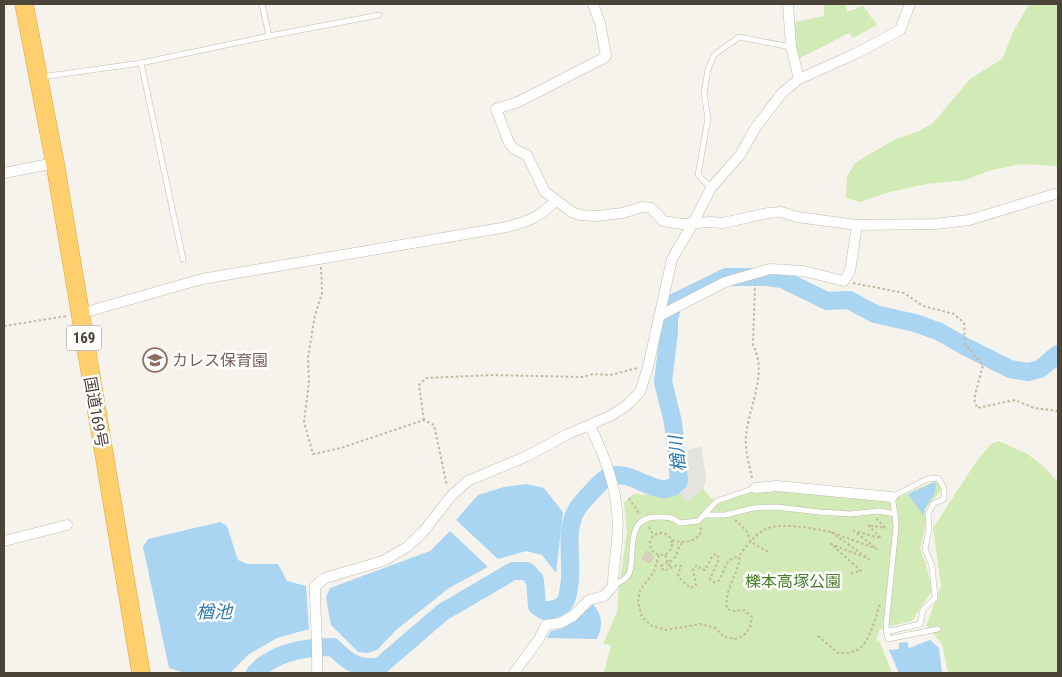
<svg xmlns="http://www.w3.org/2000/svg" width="1062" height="677" viewBox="0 0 1062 677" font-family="'Roboto Condensed','Noto Sans JP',sans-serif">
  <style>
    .green { fill: #d2eab5 }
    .parking { fill: #e5e3e0 }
    .water { fill: #a9d4f2 }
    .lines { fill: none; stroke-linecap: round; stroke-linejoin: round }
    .river { stroke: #a9d4f2; stroke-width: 18 }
    .building { fill: #d8cfc1; stroke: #d3c7b4 }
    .lane-casing { stroke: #c2bbae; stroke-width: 6 }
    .street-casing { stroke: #c2bbae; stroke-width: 11 }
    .highway-casing { stroke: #e0a43c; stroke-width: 19 }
    .path { stroke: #c4b79f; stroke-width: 2; stroke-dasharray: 2.5 2.5; stroke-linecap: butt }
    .lane { stroke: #fff; stroke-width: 5 }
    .street { stroke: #fff; stroke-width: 10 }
    .highway { stroke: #ffcf6e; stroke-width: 18 }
    .labels { text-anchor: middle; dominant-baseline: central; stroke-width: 5; stroke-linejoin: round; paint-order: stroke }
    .shield { fill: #fff; stroke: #817c74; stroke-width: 1 }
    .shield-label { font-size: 15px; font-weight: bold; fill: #4b4439 }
    .education-label { font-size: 16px; fill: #785e54; stroke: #fff; text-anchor: start }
    .street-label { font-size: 16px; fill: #4b4439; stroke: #fff }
    .park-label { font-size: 16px; fill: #4a7f2a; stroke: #fff }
    .water-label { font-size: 18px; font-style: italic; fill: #2e7ab2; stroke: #fff }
  </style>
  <rect width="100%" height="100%" fill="#f6f3ec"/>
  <g class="green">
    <polygon points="824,4 845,4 847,12 863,6 877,25 853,38 849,33 794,61 791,23 824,16"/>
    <polygon points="1029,4 1058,4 1058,166 1020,164 988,171 966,180 927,184 889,192 860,202 846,198 847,176 856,162 896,139 919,131 933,123 970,79 1002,59 1014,30"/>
    <polygon points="998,441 1026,453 1043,466 1058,482 1058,673 948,673 942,644 926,626 941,586 933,528 976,462 991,444"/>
    <polygon points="701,447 706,479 703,489 717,504 756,490 785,489 897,498 935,481 940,484 941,491 925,509 927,520 920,549 926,564 932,591 912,621 880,629 876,641 879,640 892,673 604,673 611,645 603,644 617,612 619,587 627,531 624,502 634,494 670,496 687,479 683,451"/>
  </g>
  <polygon class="parking" points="701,447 706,479 703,489 687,502 676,490 687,479 683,451"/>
  <g class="water">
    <path d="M 935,482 C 939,495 925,503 923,515 L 908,494 Z"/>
    <polygon points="527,484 544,488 563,512 556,573 542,555 526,551 498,559 456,520 478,495 504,487"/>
    <polygon points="220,522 227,526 238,560 247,564 278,564 287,581 306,586 309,629 277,638 249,654 230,673 185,673 169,668 143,547 148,539"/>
    <polygon points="450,531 488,567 449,588 396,630 377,650 368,653 358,652 331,625 326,598 330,588 430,551"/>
    <path d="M 593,604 C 603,616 603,625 597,639 L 547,638 L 551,631 C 569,629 580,616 593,604 Z"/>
    <polygon points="930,640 939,648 942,673 899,673 889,650 899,649 899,643 907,642 909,648"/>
  </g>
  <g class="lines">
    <path class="river" d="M 255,673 C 274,652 306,647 333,647 C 348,662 357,669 379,667 L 443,612 L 513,571 L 527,571 L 535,580 L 537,606 L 545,611 C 552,610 561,609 565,602 C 568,598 568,592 569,587 C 574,560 562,530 579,506 C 583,501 601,481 606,478 C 631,464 661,506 679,481 L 673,422 L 663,382 L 669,332 L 669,319 L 673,303 L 726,277 L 766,277 L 782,279 L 827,301 L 849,300 L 875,314 L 915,323 L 940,332 L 966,347 L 1010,369 L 1028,372 L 1040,369 L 1058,354"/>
  </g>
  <polygon class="building" points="647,551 654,557 649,563 642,558"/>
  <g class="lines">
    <g class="lane-casing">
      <g id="lane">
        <polyline points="262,4 269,36"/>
        <polyline points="141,63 183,259"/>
        <polyline points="41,77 141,63 269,36 379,15"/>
        <polyline points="711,188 698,175 708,118 704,94 708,69 714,55 739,37 791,47"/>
        <polyline points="895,514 896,527 886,625 888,639 938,629"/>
        <polyline points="705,515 725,515 753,508 776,507 819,512 850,514 879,511 895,514 892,497 927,479 938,478 944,488 944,499 933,504 928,514 929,530 925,549 932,566 935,598 923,610 920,624 886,632"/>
        <path d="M 614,585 C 620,582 629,578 630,571 C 635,550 625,516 659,517 C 668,517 673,517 680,523 L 698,521 L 717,501 L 755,488"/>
      </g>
    </g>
    <g class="street-casing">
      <g id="street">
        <polyline points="593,4 600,23 606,56 604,58 518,102 496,109 509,143 514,149 527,155 545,192 572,212 580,215 596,216 623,213 642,207 651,208 663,221 682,224 710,222 723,223 768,213 781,212 797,217 857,225"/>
        <polyline points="788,4 791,47 799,79"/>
        <polyline points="4,173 55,163"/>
        <path d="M 79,314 L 202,279 L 507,227 C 532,220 537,218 556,201"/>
        <polyline points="659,316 725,282 770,269 803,271 844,281 850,271 857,225 935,224 969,220 1058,193"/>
        <polyline points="755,488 777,486 892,497"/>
        <polyline points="4,541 67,525"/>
        <path d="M 317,673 C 318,644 315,615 315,586 L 325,578 L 383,561 L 407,547 L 423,532 L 452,495 L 468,481 L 527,456 L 568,434 L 610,416 L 626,406 L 640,392 L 648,367 L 672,259 L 693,223 L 711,188 L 740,155 L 756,127 L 782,93 L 799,79 L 857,53 L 900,30 L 910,4"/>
        <path d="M 514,673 L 539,639 L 546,625 L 560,623 L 573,616 L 589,600 L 604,596 L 613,586 C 613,570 616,555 617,540 C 621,498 608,463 590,426"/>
      </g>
    </g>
    <g class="highway-casing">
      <polyline id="highway" points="24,4 55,163 141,673"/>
    </g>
    <g class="path">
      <polyline points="321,267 322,293 315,315 308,357 309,382 304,422 313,454 341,448 424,420 434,425 447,486"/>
      <polyline points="853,283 904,293 923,306 954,314 964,323 965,344 983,365 974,399 977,408 1015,400 1034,408 1058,411"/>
      <polyline points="4,326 67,316"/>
      <polyline points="424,420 419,385 426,378 492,375 582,377 593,374 610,375 638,368"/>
      <path d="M 752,478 C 749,464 745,450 746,436 C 749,406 768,373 753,345 L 755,284"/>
      <polyline points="629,498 640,515"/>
      <polyline points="735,520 746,530 751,542 770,553"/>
      <polyline points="649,527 654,536"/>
      <circle cx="661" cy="544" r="11"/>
      <path d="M 672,540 C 683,543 691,543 700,535 L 701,527"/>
      <path d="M 682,543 C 677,548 678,556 672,560 C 668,563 665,563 661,566 L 664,571 L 677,565 L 681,566 L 678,575 L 681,580 L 691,588 L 696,585 L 693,569 L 697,565 L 701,569 L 705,570 L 713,555 L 717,554 L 719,559 L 710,579 L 713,582 L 717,582 C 727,572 721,561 739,556"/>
      <path d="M 659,555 L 654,572 L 640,590 L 638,602 L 642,617 L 652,626 L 666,630 L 701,624 L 715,628 L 724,637 L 735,639 L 743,636 L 750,628 L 752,617 L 744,610 L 733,611 L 727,609 C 723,589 741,572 739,556 C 746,547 754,535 764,530 C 778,521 815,529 831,532"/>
      <polyline points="665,555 671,569"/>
      <polyline points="851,573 861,571 831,544 869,559 831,532 877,549 854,531 881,538 868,525 885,528 876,518"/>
      <path d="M 818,636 L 838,653 C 844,653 851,653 857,650 C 869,644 876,617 880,604"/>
    </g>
    <use href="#lane" class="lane"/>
    <use href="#street" class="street"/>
    <use href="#highway" class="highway"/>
  </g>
  <defs>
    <g id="school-ring" transform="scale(1.25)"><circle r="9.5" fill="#fff" stroke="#8d6e63" stroke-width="1.5"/><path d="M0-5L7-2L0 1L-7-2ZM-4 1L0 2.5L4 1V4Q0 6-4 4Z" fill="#8d6e63"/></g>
  </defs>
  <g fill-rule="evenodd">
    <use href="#school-ring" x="155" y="360"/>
  </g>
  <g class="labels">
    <rect class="shield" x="66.5" y="325.5" width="35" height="25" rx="4"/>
    <g class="shield-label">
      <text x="84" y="338">169</text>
    </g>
    <g class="education-label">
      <text x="172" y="360">カレス保育園</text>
    </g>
    <g class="street-label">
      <text transform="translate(96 412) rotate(80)">国道169号</text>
    </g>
    <g class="park-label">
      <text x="793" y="581">櫟本高塚公園</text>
    </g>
    <g class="water-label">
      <text transform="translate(677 454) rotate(-96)">楢川</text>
      <text x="214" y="611">楢池</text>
    </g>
  </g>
  <rect width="1062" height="677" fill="none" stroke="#4b4439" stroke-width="10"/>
</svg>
